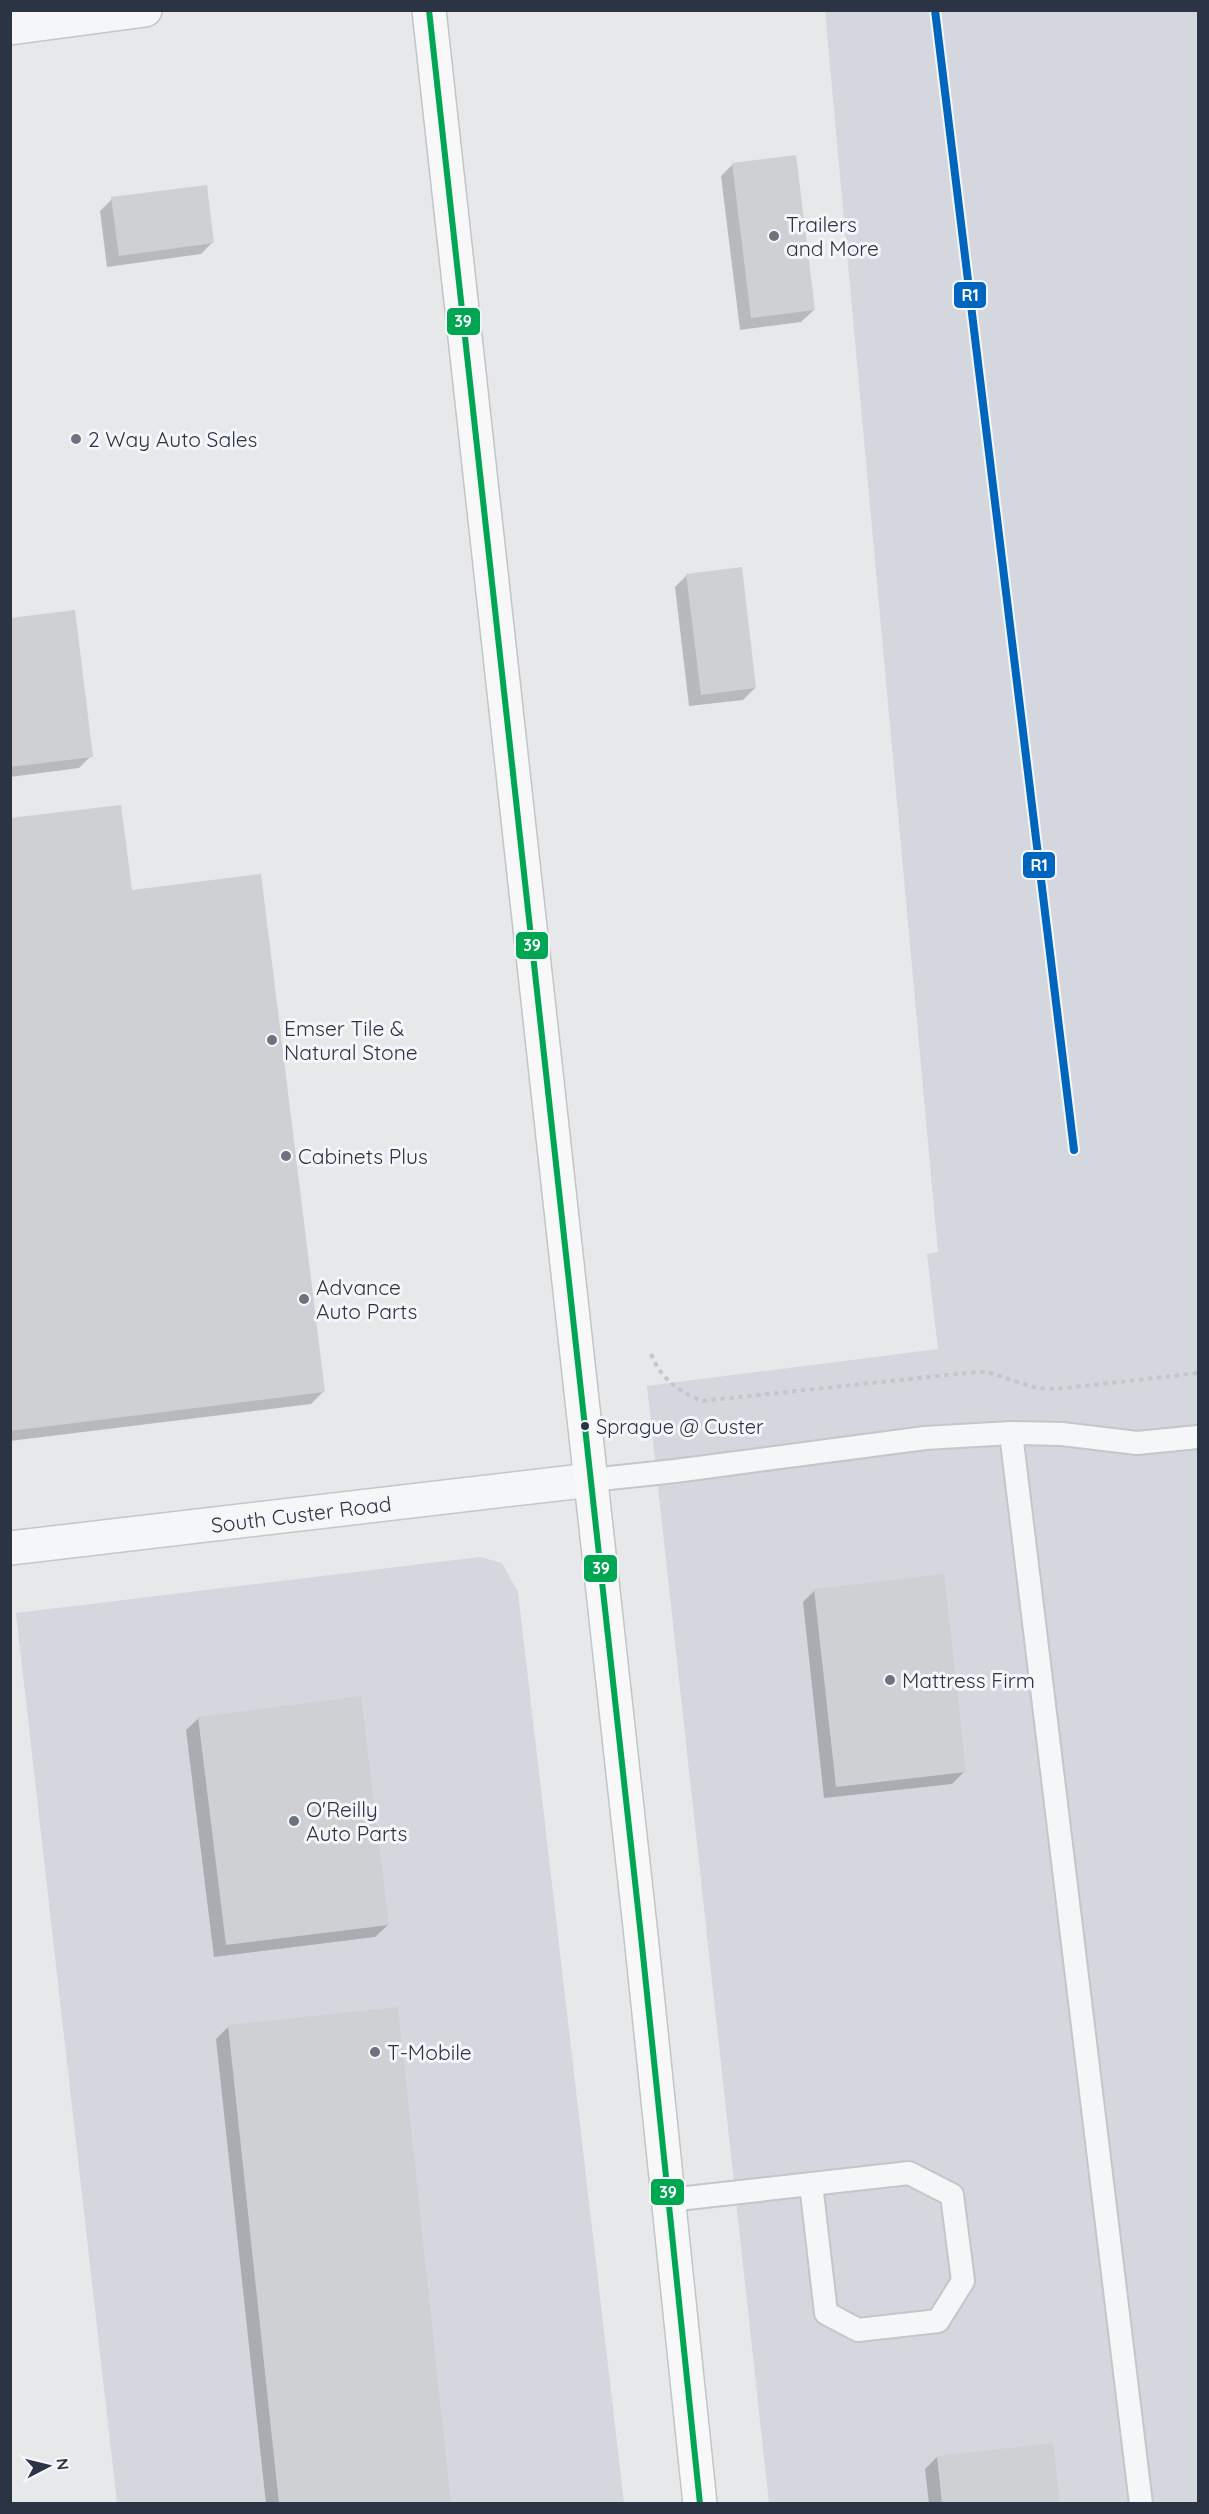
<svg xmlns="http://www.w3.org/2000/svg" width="1209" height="2514" viewBox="0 0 1209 2514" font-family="Quicksand,sans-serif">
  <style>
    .built { fill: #d4d7dd }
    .shadow { fill: #0003 }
    .building { fill: #ced0d3 }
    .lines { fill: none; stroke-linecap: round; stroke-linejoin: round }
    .service-casing { stroke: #c4c6c8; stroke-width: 26 }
    .minor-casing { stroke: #c4c6c8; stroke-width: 36 }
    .primary-casing { stroke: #c2c5c8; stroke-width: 36 }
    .path { stroke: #c5c6ca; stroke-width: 4; stroke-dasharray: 4.5 4.5; stroke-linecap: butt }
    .service { stroke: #f5f6f7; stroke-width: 22 }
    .minor { stroke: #f5f6f7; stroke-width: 33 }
    .primary { stroke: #f8f8f8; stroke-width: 33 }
    .bus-1-casing { stroke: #f4f6f9; stroke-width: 10 }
    .bus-1 { stroke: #00a651; stroke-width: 6 }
    .rail-1-casing { stroke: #f4f6f9; stroke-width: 12 }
    .rail-1 { stroke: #0065bd; stroke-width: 8 }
    .poi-dot { fill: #6c737f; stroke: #f4f6f9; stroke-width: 2 }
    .bus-dot { fill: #2b3445; stroke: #f4f6f9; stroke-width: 2 }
    .labels { text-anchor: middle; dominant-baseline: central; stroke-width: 6; stroke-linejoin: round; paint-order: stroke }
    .bus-label { font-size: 20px; fill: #2b3445; stroke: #f4f6f9; text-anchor: start }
    .poi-label { font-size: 21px; fill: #2b3445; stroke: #f4f6f9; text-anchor: start }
    .street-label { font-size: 21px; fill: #2b3445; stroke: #f4f6f9 }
    .line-badge { stroke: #f4f6f9; stroke-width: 2 }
    .badge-label { font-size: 16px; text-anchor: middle; font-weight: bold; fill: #fff }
  </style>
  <rect width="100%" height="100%" fill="#e6e8ea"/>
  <g class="built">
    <polygon points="825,11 1198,11 1198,2503 769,2503 647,1386 938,1349 927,1254 938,1252"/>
    <polygon points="480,1557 502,1563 518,1592 624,2503 117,2503 16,1613"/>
  </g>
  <g class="shadow">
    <polygon points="733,164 814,310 801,322 740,330 721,176"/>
    <polygon points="112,199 213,242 201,254 107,267 100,211"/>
    <polygon points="687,575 755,688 743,700 689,706 675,587"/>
    <polygon points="10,619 91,756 79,768 10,777"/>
    <polygon points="10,820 131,892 323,1392 311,1404 10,1441"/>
    <polygon points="815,1590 964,1772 952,1784 824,1798 803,1602"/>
    <polygon points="199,1718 388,1925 375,1937 214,1957 186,1730"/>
    <polygon points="228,2027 450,2504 266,2504 216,2039"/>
    <polygon points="937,2457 1059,2504 929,2504 925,2469"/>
  </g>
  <g class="building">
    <polygon points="796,155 815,310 751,318 732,163"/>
    <polygon points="207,185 214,243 119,256 111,197"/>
    <polygon points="742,567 756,688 701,695 686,574"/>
    <polygon points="75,610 93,757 10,767 10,618"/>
    <polygon points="121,805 132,890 261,874 325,1392 10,1431 10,818"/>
    <polygon points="944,1574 966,1772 836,1787 814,1589"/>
    <polygon points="361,1696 389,1925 226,1945 198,1717"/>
    <polygon points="398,2007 451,2504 279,2504 228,2025"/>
    <polygon points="1053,2443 1060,2504 942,2504 937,2456"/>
  </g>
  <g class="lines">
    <g class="service-casing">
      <g id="service">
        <polyline points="1011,1433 1141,2504"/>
        <polyline points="591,1480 675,1471 925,1438 1011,1433 1062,1434 1137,1443 1198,1437"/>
        <polyline points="669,2200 909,2173 952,2195 963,2281 938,2321 858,2330 826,2313 811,2184"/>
      </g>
    </g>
    <g class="minor-casing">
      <g id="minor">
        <polyline points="10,28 145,10"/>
        <polyline points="10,1548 591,1480"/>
      </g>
    </g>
    <g class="primary-casing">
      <polyline id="primary" points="429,10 641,1936 700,2504"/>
    </g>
    <path class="path" d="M 651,1354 C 661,1379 678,1391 702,1401 L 966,1373 L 988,1372 L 1036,1388 L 1057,1389 L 1198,1373"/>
    <use href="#service" class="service"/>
    <use href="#minor" class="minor"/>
    <use href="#primary" class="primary"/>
    <g class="bus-1-casing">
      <polyline id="bus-1" points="429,10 641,1936 700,2504"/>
    </g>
    <use href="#bus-1" class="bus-1"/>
    <g class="rail-1-casing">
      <polyline id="rail-1" points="935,10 1074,1150"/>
    </g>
    <use href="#rail-1" class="rail-1"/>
  </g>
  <g class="poi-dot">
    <circle cx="774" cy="236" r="6"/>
    <circle cx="76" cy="439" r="6"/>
    <circle cx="272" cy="1040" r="6"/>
    <circle cx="286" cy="1156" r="6"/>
    <circle cx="304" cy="1299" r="6"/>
    <circle cx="890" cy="1680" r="6"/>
    <circle cx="294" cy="1821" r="6"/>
    <circle cx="375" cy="2052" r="6"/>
  </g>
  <circle class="bus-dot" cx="585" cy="1426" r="5"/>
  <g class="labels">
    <g class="bus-label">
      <text x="596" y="1426">Sprague @ Custer</text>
    </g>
    <g class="poi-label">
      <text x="786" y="224">Trailers<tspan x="786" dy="24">and More</tspan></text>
      <text x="88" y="439">2 Way Auto Sales</text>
      <text x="284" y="1028">Emser Tile &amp;<tspan x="284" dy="24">Natural Stone</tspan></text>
      <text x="298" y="1156">Cabinets Plus</text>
      <text x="316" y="1287">Advance<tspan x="316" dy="24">Auto Parts</tspan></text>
      <text x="902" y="1680">Mattress Firm</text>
      <text x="306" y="1809">O'Reilly<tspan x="306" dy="24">Auto Parts</tspan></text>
      <text x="387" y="2052">T-Mobile</text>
    </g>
    <g class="street-label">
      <text transform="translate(301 1514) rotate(-7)">South Custer Road</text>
    </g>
  </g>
  <g class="line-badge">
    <rect x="953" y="281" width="34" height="28" rx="6" fill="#0065bd"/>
    <rect x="446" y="307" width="35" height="29" rx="6" fill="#00a651"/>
    <rect x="1022" y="851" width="34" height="28" rx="6" fill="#0065bd"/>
    <rect x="515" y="931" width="34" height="29" rx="6" fill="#00a651"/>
    <rect x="583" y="1554" width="35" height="29" rx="6" fill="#00a651"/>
    <rect x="650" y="2178" width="35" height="28" rx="6" fill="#00a651"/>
  </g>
  <g class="badge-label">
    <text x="970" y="301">R1</text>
    <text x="463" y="327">39</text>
    <text x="1039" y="871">R1</text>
    <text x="532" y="951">39</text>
    <text x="601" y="1574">39</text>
    <text x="668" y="2198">39</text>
  </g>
  <rect width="1209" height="2514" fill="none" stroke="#2b3445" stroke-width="24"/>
  <g transform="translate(48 2466) rotate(83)" stroke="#f4f6f9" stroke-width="4.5" paint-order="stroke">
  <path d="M0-4.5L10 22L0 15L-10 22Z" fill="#2b3445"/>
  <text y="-9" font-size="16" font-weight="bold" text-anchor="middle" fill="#2b3445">N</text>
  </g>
</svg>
